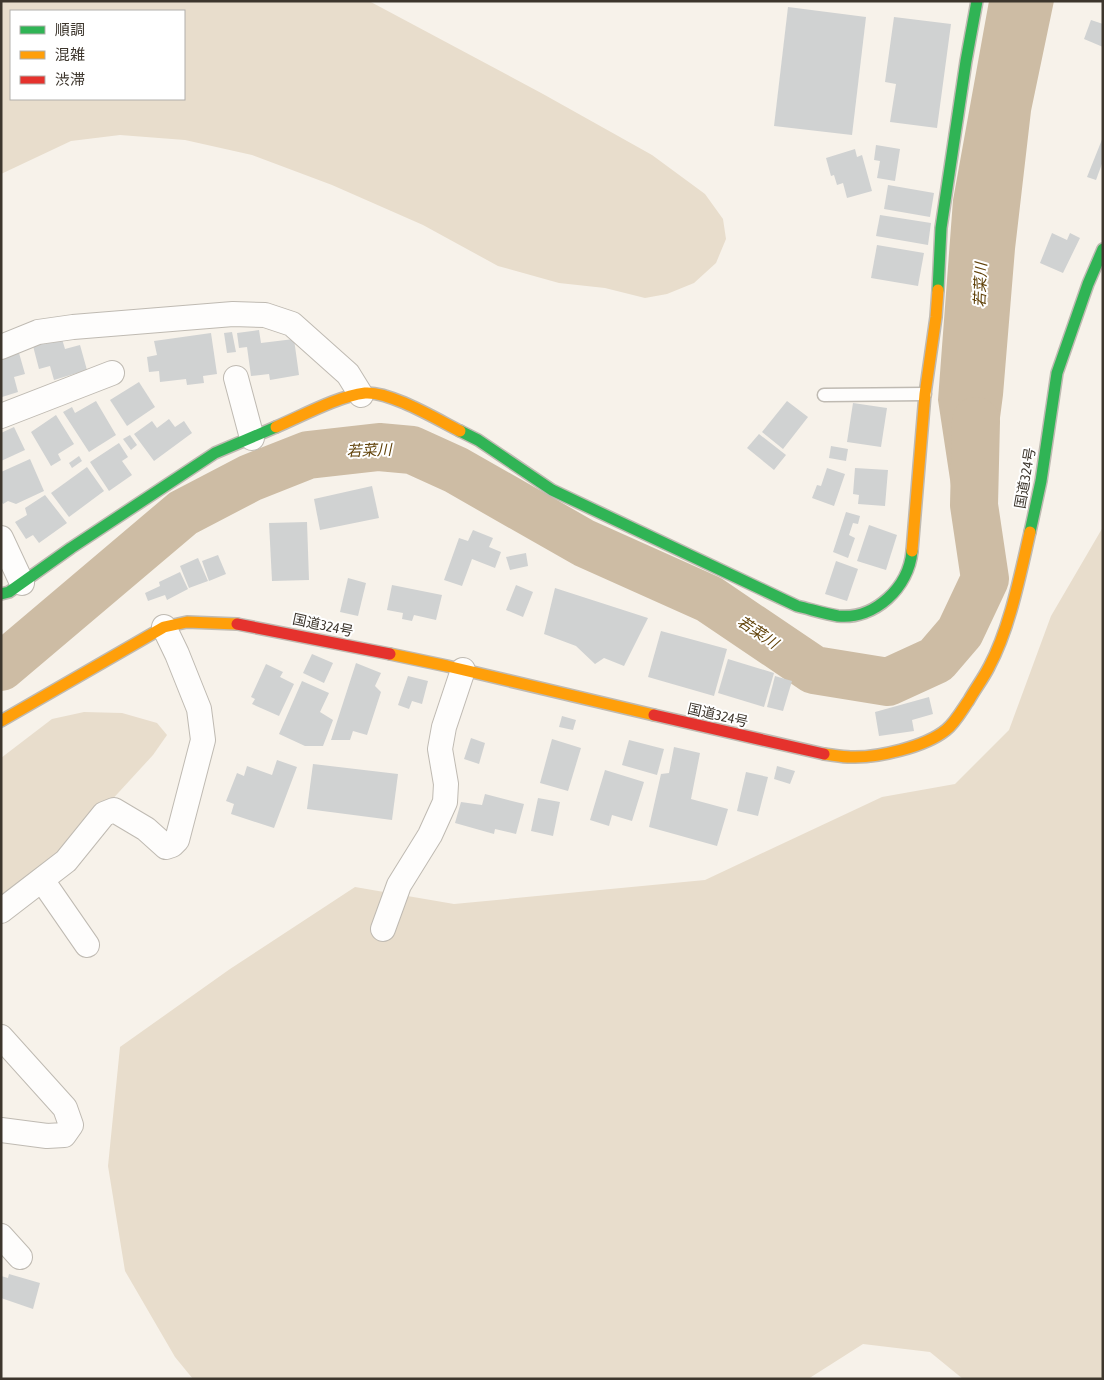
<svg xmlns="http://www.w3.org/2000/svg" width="1104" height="1380" viewBox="0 0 1104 1380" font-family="'Asap Condensed','Noto Sans JP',sans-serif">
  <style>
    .green { fill: #e8ddcc; fill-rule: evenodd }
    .water { fill: #cdbca4 }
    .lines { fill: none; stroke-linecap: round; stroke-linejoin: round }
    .river { stroke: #cdbca4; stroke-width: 48 }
    .building { fill: #d0d2d2 }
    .lane-casing { stroke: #bfbab2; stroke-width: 15 }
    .street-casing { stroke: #bfbab2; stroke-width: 26 }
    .fast-casing { stroke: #bfbab2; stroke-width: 14 }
    .slow-casing { stroke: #bfbab2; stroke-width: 14 }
    .jam-casing { stroke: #bfbab2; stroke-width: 14 }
    .lane { stroke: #fefdfc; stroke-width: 12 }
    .street { stroke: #fefdfc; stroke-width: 24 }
    .fast { stroke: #30b455; stroke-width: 11 }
    .slow { stroke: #ff9f0a; stroke-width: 11 }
    .jam { stroke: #e5322d; stroke-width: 11 }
    .labels { text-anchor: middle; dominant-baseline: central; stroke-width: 4; stroke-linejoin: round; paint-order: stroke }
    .street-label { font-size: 14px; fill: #3d362d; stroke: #fff }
    .water-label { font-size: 15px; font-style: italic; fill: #614209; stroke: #fff }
  </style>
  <rect width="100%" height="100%" fill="#f7f2ea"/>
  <g class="green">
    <path d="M 1,1 L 369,1 L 543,94 L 652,155 L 705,194 L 723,219 L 726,239 L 716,263 L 694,283 L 667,294 L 645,298 L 605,288 L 559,283 L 498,266 L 423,225 L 332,185 L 252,155 L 185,140 L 120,135 L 71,141 L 1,174 ZM 11,11 L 184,11 L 184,99 L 11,99 Z"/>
    <polygon points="1103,527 1103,1379 963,1379 930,1352 863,1344 808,1379 193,1379 175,1357 125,1271 108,1166 120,1047 230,969 355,887 454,904 705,880 882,797 955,784 1009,730 1051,616"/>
    <polygon points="84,712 122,713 157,723 167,735 153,755 108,804 38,873 1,898 1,758 52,719"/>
  </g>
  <polygon class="water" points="989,1 1054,1 1031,111 1015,249 1003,395 991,486 951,486 938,400 953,200"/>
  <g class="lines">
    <polyline class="river" points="1,667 183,513 250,478 308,455 379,447 412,450 456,470 584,543 709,599 814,670 888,682 936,660 960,632 985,579 974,505 976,421"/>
  </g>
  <g class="building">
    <polygon points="788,7 866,17 852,135 774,126"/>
    <polygon points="894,17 951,24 937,128 890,122 896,84 885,82"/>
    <polygon points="1091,20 1103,24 1103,47 1084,39"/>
    <polygon points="1103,137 1103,161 1096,180 1087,177"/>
    <polygon points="876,145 900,149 895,181 877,178 880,161 874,160"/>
    <polygon points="855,149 857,157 862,155 872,191 847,198 843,183 837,185 834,175 831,176 826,158"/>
    <polygon points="888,185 934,193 930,217 884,209"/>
    <polygon points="880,215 931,223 928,245 876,236"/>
    <polygon points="1052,233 1067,240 1070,233 1080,238 1063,273 1040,263"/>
    <polygon points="877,245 924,253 918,286 871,278"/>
    <polygon points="259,330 261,343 294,339 299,375 270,380 269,374 251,376 247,347 239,348 237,333"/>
    <polygon points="232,332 236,352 227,353 224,333"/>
    <polygon points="211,333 217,374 203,376 204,383 187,385 186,379 160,382 159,371 149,372 147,357 157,355 154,341"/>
    <polygon points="62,339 65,349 80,345 87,370 54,380 50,366 39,369 33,346"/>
    <polygon points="19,353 25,374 14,377 18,392 2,397 1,359"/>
    <polygon points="139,382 155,407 127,426 110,400"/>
    <polygon points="96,401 116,435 89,452 63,412 72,407 75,413"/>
    <polygon points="787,401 808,417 783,449 762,432"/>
    <polygon points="853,403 887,408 881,447 847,442"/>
    <polygon points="56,415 74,444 58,454 61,460 51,466 31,432"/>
    <polygon points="169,419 175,427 184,421 192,433 154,461 134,434 152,421 157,428"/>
    <polygon points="14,427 25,450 1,461 1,433"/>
    <polygon points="759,434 786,455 774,470 747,448"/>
    <polygon points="130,435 137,445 131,450 123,439"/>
    <polygon points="119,443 128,457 122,461 132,475 109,491 90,462"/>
    <polygon points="831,446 848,449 846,461 829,458"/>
    <polygon points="79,456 82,461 72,468 69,463"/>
    <polygon points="30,459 44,491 16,504 8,501 3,504 1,501 1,472"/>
    <polygon points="87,467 104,491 69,517 51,493"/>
    <polygon points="827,468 845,474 834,506 812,498 817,485 821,486"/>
    <polygon points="855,468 888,470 885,506 858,504 859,495 853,494"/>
    <polygon points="372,486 379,518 320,530 314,499"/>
    <polygon points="45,495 67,523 39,543 33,535 26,539 15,522 27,515 25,508"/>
    <polygon points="846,512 860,516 858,524 853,523 849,535 855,538 848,558 833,552"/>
    <polygon points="307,522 309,580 272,581 269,523"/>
    <polygon points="869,525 897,535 886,570 857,561"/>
    <polygon points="473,530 493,538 489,547 501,552 495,568 472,559 462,586 444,580 459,538 468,541"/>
    <polygon points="526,553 528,566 510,570 506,557"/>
    <polygon points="218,555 226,574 209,581 202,561"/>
    <polygon points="198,558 208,581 189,588 180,566"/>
    <polygon points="836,561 858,569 847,601 825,594"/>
    <polygon points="180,572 188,589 167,600 165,595 148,601 145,593 160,586 159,582"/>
    <polygon points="348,578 366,583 358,616 340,612"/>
    <polygon points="392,585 442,595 436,620 414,615 412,621 402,619 403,613 387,610"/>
    <polygon points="516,585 533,592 523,617 506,610"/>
    <polygon points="555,588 648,618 624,666 604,658 595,664 576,646 544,634"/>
    <polygon points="661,631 727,649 714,696 648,677"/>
    <polygon points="312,654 333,663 324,683 303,673"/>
    <polygon points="728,659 774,673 764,707 718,693"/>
    <polygon points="356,663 381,673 375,686 381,692 367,735 353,731 350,740 331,740"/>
    <polygon points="266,664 283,672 280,677 294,684 279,716 252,704 255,699 251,697"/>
    <polygon points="408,676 428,681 422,704 412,701 409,709 398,705"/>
    <polygon points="775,676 792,681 783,711 767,707"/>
    <polygon points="302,681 329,693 320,712 333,720 323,746 305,746 279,734"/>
    <polygon points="929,697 933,714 912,720 914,731 879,736 875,712"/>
    <polygon points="562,716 576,720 573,730 559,727"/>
    <polygon points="471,738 485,743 479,764 464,759"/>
    <polygon points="552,739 581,748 568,791 540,783"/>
    <polygon points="629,740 664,749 657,775 622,765"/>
    <polygon points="674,747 700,753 691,799 728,809 717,846 649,827 661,774 669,773"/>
    <polygon points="277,760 297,767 274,828 231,814 234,804 226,801 237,773 244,776 247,766 272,775"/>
    <polygon points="313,764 398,774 392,820 307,809"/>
    <polygon points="777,766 795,771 790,784 774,779"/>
    <polygon points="605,770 644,782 632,821 612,815 609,826 590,820"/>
    <polygon points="746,772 768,777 758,816 737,811"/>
    <polygon points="485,794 524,804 516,834 495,829 494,834 455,823 461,802 482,805"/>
    <polygon points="538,798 560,802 553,836 531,831"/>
    <polygon points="9,1274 40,1283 33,1309 1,1298 1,1276 8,1278"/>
  </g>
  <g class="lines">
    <g class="lane-casing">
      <polyline id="lane" points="824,395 925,394"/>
    </g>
    <g class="street-casing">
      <g id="street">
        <polyline points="1,347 38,332 73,327 233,314 265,315 292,324 348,374 361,395"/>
        <polyline points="236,378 252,438"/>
        <polyline points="1,416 112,373"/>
        <polyline points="1,538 22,583"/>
        <polyline points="42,880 87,945"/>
        <polyline points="1,911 66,861 104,814 114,810 146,829 166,847 172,845 177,840 203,740 199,709 177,654 164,627"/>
        <polyline points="383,929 399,885 430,835 445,802 446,784 440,749 444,727 463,670"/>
        <polyline points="1,1037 65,1108 71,1125 64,1135 47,1136 1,1130"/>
        <polyline points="1,1236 20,1257"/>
      </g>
    </g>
    <g class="fast-casing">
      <g id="fast">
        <polyline points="938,290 941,228 966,61 977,1"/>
        <path d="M 460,431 L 478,440 L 552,490 L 797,606 C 810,609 825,614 838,616 C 875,620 909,587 912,551"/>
        <polyline points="1030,532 1041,481 1057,373 1088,284 1103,249"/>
        <polyline points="1,594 9,592 71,548 215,453 276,427"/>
      </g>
    </g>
    <g class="slow-casing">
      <g id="slow">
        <path d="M 276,427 C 302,416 338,396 365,393 C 390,391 438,420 460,431"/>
        <polyline points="912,551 925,394 936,317 938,290"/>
        <polyline points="390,654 447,666 654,715"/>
        <polyline points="1,721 164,627 187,622 237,624"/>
        <path d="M 824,754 C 833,755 842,757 851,757 C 877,758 925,747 946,730 C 955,723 962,710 969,700 C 975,689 983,679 989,667 C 1010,628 1020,575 1030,532"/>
      </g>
    </g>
    <g class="jam-casing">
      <g id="jam">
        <polyline points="237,624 390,654"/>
        <polyline points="654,715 824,754"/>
      </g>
    </g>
    <use href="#lane" class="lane"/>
    <use href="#street" class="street"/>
    <use href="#fast" class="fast"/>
    <use href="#slow" class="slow"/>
    <use href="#jam" class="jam"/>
  </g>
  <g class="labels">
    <g class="street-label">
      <text transform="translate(1025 478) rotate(-80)">国道324号</text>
      <text transform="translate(323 625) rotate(12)">国道324号</text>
      <text transform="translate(718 715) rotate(13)">国道324号</text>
    </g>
    <g class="water-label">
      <text transform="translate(980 285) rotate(-88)">若菜川</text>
      <text transform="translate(369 450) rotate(-2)">若菜川</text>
      <text transform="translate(758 632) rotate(34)">若菜川</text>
    </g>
  </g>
  <rect width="1104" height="1380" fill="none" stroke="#3d362d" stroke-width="5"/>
  <rect x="10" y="10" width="175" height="90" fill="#ffffff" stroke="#b1afab"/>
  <rect x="20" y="26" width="25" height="8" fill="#30b455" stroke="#b1afab"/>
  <text x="55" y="35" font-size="15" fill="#3d362d">順調</text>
  <rect x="20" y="51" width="25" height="8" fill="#ff9f0a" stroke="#b1afab"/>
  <text x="55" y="60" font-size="15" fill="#3d362d">混雑</text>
  <rect x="20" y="76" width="25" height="8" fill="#e5322d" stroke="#b1afab"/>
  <text x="55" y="85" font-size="15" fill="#3d362d">渋滞</text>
</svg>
